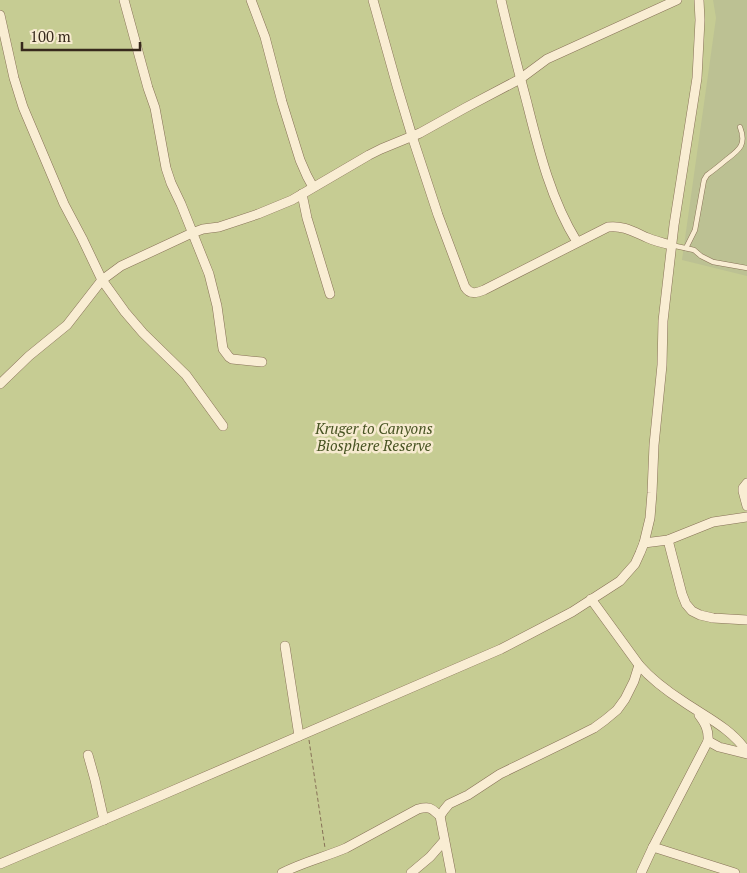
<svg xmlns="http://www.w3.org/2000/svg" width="747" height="873" viewBox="0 0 747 873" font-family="'PT Serif',serif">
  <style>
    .green { fill: #c6cc93 }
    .cemetery { fill: #bcc193 }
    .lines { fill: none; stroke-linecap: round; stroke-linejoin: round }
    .service-casing { stroke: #877157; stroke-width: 5.5 }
    .minor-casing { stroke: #877157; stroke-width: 10 }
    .path { stroke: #877157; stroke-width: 1; stroke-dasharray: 4 2.5; stroke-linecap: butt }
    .service { stroke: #f9edd3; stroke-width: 4.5 }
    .minor { stroke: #f9edd3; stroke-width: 9 }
    .labels { text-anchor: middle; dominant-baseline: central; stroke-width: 5; stroke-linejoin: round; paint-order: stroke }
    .park-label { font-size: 15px; font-style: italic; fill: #475322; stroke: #f6eacf }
  </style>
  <rect width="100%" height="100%" fill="#eee0bf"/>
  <rect class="green" x="0" y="0" width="747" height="873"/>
  <polygon class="cemetery" points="713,0 747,0 747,276 682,260 716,18"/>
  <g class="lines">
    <g class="service-casing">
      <g id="service">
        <polyline points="671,245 694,250 701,256 713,262 747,268"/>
        <path d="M 686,248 L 695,230 L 704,180 L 707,175 C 714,170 720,165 726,160 C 739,150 747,145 740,127"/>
      </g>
    </g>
    <g class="minor-casing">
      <g id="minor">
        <polyline points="124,0 148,88 155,108 166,168 171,183 181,204 209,274 217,306 223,349 229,357 232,359 262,362"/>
        <polyline points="251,0 265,37 282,102 300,160 307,176 313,187"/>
        <path d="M 373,0 L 397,86 L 412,136 L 438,215 L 465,287 C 470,295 477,293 484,290 L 608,227 C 623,225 634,232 648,238 C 655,241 663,243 671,245"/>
        <path d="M 501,0 C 509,35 518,69 527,103 C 539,151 551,200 577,242"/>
        <polyline points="0,15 14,78 23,107 64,204 82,238 102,280 125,312 143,333 186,375 223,426"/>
        <polyline points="302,194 307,218 330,294"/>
        <polyline points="0,384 29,356 67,325 102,280 121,266 192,233 203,229 219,227 258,214 292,200 369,155 381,149 420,133 465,108 520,79 547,59 677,0"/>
        <polyline points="747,483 743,488 743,491 747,506"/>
        <polyline points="668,540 682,594 686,604 692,611 700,615 713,618 747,620"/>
        <polyline points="644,543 668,540 713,522 747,517"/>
        <path d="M 591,599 L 639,665 C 652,680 667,691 684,702 C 706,717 732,729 747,752"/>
        <polyline points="285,646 299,736"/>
        <polyline points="708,741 719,747 747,754"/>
        <polyline points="88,755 95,780 104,820"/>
        <polyline points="440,816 451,873"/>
        <polyline points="653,847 735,873"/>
        <polyline points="0,864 160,796 501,649 572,612 620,581 627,573 635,564 640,553 644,543 650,518 652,493 654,445 662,365 663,321 674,225 697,78 700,20 699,0"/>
        <path d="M 282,873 C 303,862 325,857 346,848 L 418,809 C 430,806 431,808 440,816 L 444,810 L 449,804 L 468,795 L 500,774 L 568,741 L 594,728 L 605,720 L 617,710 L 625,699 L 634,681 L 639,665"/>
        <polyline points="411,873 430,857 444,841"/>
        <path d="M 641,873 L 653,847 L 708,741 C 709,730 705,723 699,715"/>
      </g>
    </g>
    <polyline class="path" points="309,740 325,848"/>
    <use href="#service" class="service"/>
    <use href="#minor" class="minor"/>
  </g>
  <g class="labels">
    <g class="park-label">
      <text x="374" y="428">Kruger to Canyons<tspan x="374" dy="17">Biosphere Reserve</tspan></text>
    </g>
  </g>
  <path d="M22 42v8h118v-8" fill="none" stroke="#37291c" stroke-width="2.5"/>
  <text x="30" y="42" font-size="15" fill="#37291c" stroke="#f6eacf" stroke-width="4" paint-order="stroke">100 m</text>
</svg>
